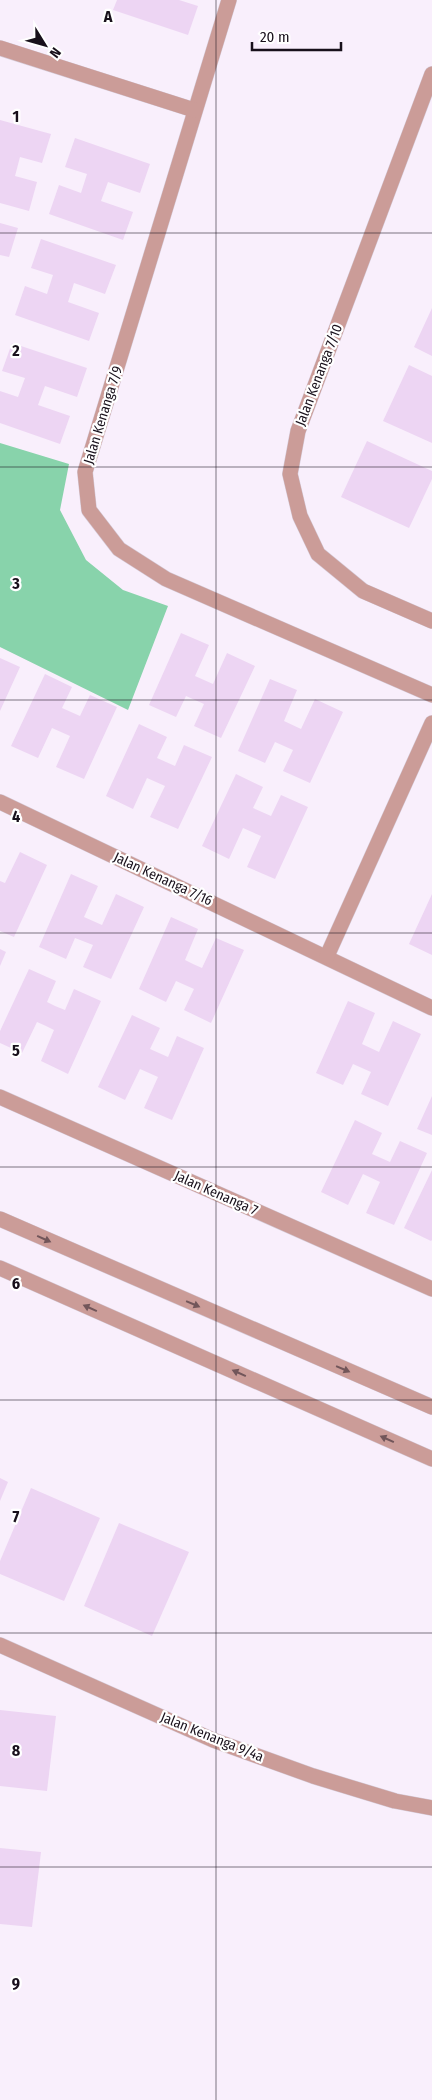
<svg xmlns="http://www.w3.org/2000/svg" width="432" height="2100" viewBox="0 0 432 2100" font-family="'Fira Sans Condensed',sans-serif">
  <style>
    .green { fill: #88d3ab }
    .building { fill: #edd5f3 }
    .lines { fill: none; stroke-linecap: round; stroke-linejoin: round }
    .minor-casing { stroke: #d5cbd8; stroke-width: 16 }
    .tertiary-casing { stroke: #d5cbd8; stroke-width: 16 }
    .minor { stroke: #cb9c98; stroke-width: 15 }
    .tertiary { stroke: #cb9c98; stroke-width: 15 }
    .oneway { fill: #72565a }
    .grid { fill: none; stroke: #18101b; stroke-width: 1; stroke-opacity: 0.55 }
    .labels { text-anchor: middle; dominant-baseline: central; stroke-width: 4.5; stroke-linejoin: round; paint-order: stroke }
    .street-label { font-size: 14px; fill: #18101b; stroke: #fff }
    .grid-label { font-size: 16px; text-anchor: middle; font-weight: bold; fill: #18101b; stroke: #fff; stroke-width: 4.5; stroke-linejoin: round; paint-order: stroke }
  </style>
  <rect width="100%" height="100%" fill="#f9effc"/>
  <polygon class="green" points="0,443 69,464 60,510 86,560 123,590 168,606 128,710 0,647"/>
  <g class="building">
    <polygon points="117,0 179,0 198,6 188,35 113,10"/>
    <polygon points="0,120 51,134 42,163 20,157 15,176 37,182 29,211 0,203"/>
    <polygon points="75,138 150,164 140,193 108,182 101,201 133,212 123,240 49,214 59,185 81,193 87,174 65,167"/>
    <polygon points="0,223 18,228 9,257 0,255"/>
    <polygon points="41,239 116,265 105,294 74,283 68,302 99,313 89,341 15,315 25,286 47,294 53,275 31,268"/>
    <polygon points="432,308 432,356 414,347"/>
    <polygon points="12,343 87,368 77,397 45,386 38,405 70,416 60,444 0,423 0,391 18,397 25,378 2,371"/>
    <polygon points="409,365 432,376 432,443 383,421"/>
    <polygon points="367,441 432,471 432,479 409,528 341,497"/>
    <polygon points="181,633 209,645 195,676 213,684 227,653 255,666 221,738 194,726 204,704 186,696 176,717 149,705"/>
    <polygon points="0,658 20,667 0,711"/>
    <polygon points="45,674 72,687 62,708 80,716 90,695 117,707 84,779 56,767 70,736 52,728 38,758 11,746"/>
    <polygon points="270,679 297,690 284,721 301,729 315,699 343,712 310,783 283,771 293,750 275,742 265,763 238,751"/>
    <polygon points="139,724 167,737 157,758 175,766 184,745 212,757 178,829 150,817 165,786 147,778 133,809 106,796"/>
    <polygon points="236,774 263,787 253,808 271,816 281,795 308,807 275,879 247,867 261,836 243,828 229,859 202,846"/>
    <polygon points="20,852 47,865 14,937 0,931 0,881 5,883"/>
    <polygon points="71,874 98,886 84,917 102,925 116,894 144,907 111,979 83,967 93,945 75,938 66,959 39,947"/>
    <polygon points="432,894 432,955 409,944"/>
    <polygon points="171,917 198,929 185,960 193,964 202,968 216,938 244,950 211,1023 184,1010 194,989 176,981 166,1002 139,989"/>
    <polygon points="0,949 6,952 0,966"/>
    <polygon points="29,969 56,981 47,1002 55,1006 65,1010 74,989 101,1001 68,1074 41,1061 54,1030 46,1026 37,1022 22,1053 0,1043 0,1031"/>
    <polygon points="348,1001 375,1013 362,1044 379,1052 393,1021 421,1034 388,1106 361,1094 371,1072 353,1064 343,1085 316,1073"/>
    <polygon points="132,1015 160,1028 150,1049 168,1057 177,1036 204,1048 172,1120 144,1108 158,1077 140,1069 125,1100 98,1087"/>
    <polygon points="432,1096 432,1135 417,1129"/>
    <polygon points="355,1120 382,1133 372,1154 390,1162 400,1141 427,1153 394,1225 366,1213 380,1182 363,1174 348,1205 321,1192"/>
    <polygon points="432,1170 432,1240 431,1241 404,1228"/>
    <polygon points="0,1478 8,1482 0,1501"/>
    <polygon points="31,1488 100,1518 64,1601 0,1574 0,1561"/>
    <polygon points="119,1523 189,1552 152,1636 84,1606"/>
    <polygon points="0,1710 56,1716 47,1791 0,1786"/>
    <polygon points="0,1848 41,1852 32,1927 0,1924"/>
  </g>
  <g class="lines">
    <g class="minor-casing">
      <g id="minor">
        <polyline points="229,0 85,472 89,510 119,549 166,579 432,695"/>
        <polyline points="0,48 194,110"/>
        <polyline points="432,74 298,431 290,474 300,516 318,554 363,591 432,621"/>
        <polyline points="0,802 432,1008"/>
        <polyline points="327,956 432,723"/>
        <polyline points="0,1097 432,1289"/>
        <polyline points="0,1645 213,1740 313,1776 395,1801 432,1808"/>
      </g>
    </g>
    <g class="tertiary-casing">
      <g id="tertiary">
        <polyline points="0,1219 432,1407"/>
        <polyline points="0,1268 432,1459"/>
      </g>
    </g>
    <use href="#minor" class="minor"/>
    <use href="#tertiary" class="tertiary"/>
  </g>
  <defs><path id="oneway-solid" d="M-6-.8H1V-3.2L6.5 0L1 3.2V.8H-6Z" transform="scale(1.25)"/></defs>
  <g class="oneway">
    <use href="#oneway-solid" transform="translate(44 1239) rotate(24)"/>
    <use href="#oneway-solid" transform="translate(193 1304) rotate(23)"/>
    <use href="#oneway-solid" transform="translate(90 1308) rotate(-156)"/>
    <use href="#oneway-solid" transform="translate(343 1369) rotate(23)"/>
    <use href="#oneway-solid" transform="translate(239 1373) rotate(-156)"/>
    <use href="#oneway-solid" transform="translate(387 1439) rotate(-156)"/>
  </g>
  <path class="grid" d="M 216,0 L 216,2100M 0,233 L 432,233M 0,467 L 432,467M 0,700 L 432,700M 0,933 L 432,933M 0,1167 L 432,1167M 0,1400 L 432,1400M 0,1633 L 432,1633M 0,1867 L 432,1867"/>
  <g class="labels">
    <g class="street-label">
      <text transform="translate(319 375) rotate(-69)">Jalan Kenanga 7/10</text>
      <text transform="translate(103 415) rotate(-73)">Jalan Kenanga 7/9</text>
      <text transform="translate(163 879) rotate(25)">Jalan Kenanga 7/16</text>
      <text transform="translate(216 1193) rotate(24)">Jalan Kenanga 7</text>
      <text transform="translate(212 1737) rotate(22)">Jalan Kenanga 9/4a</text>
    </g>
  </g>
  <g class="grid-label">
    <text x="108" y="22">A</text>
    <text x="16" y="122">1</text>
    <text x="16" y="356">2</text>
    <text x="16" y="589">3</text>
    <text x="16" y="822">4</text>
    <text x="16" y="1056">5</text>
    <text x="16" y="1289">6</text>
    <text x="16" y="1522">7</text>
    <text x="16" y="1756">8</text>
    <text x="16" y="1989">9</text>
  </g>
  <g transform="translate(45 45) rotate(127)" stroke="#ffffff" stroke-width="4" paint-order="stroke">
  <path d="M0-4L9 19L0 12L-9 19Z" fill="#18101b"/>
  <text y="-8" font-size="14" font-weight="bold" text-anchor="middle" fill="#18101b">N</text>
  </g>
  <path d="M252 42v8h89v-8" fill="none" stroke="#18101b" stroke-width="2.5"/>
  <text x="260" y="42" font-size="15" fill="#18101b" stroke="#ffffff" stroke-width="4" paint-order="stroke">20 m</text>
</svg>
